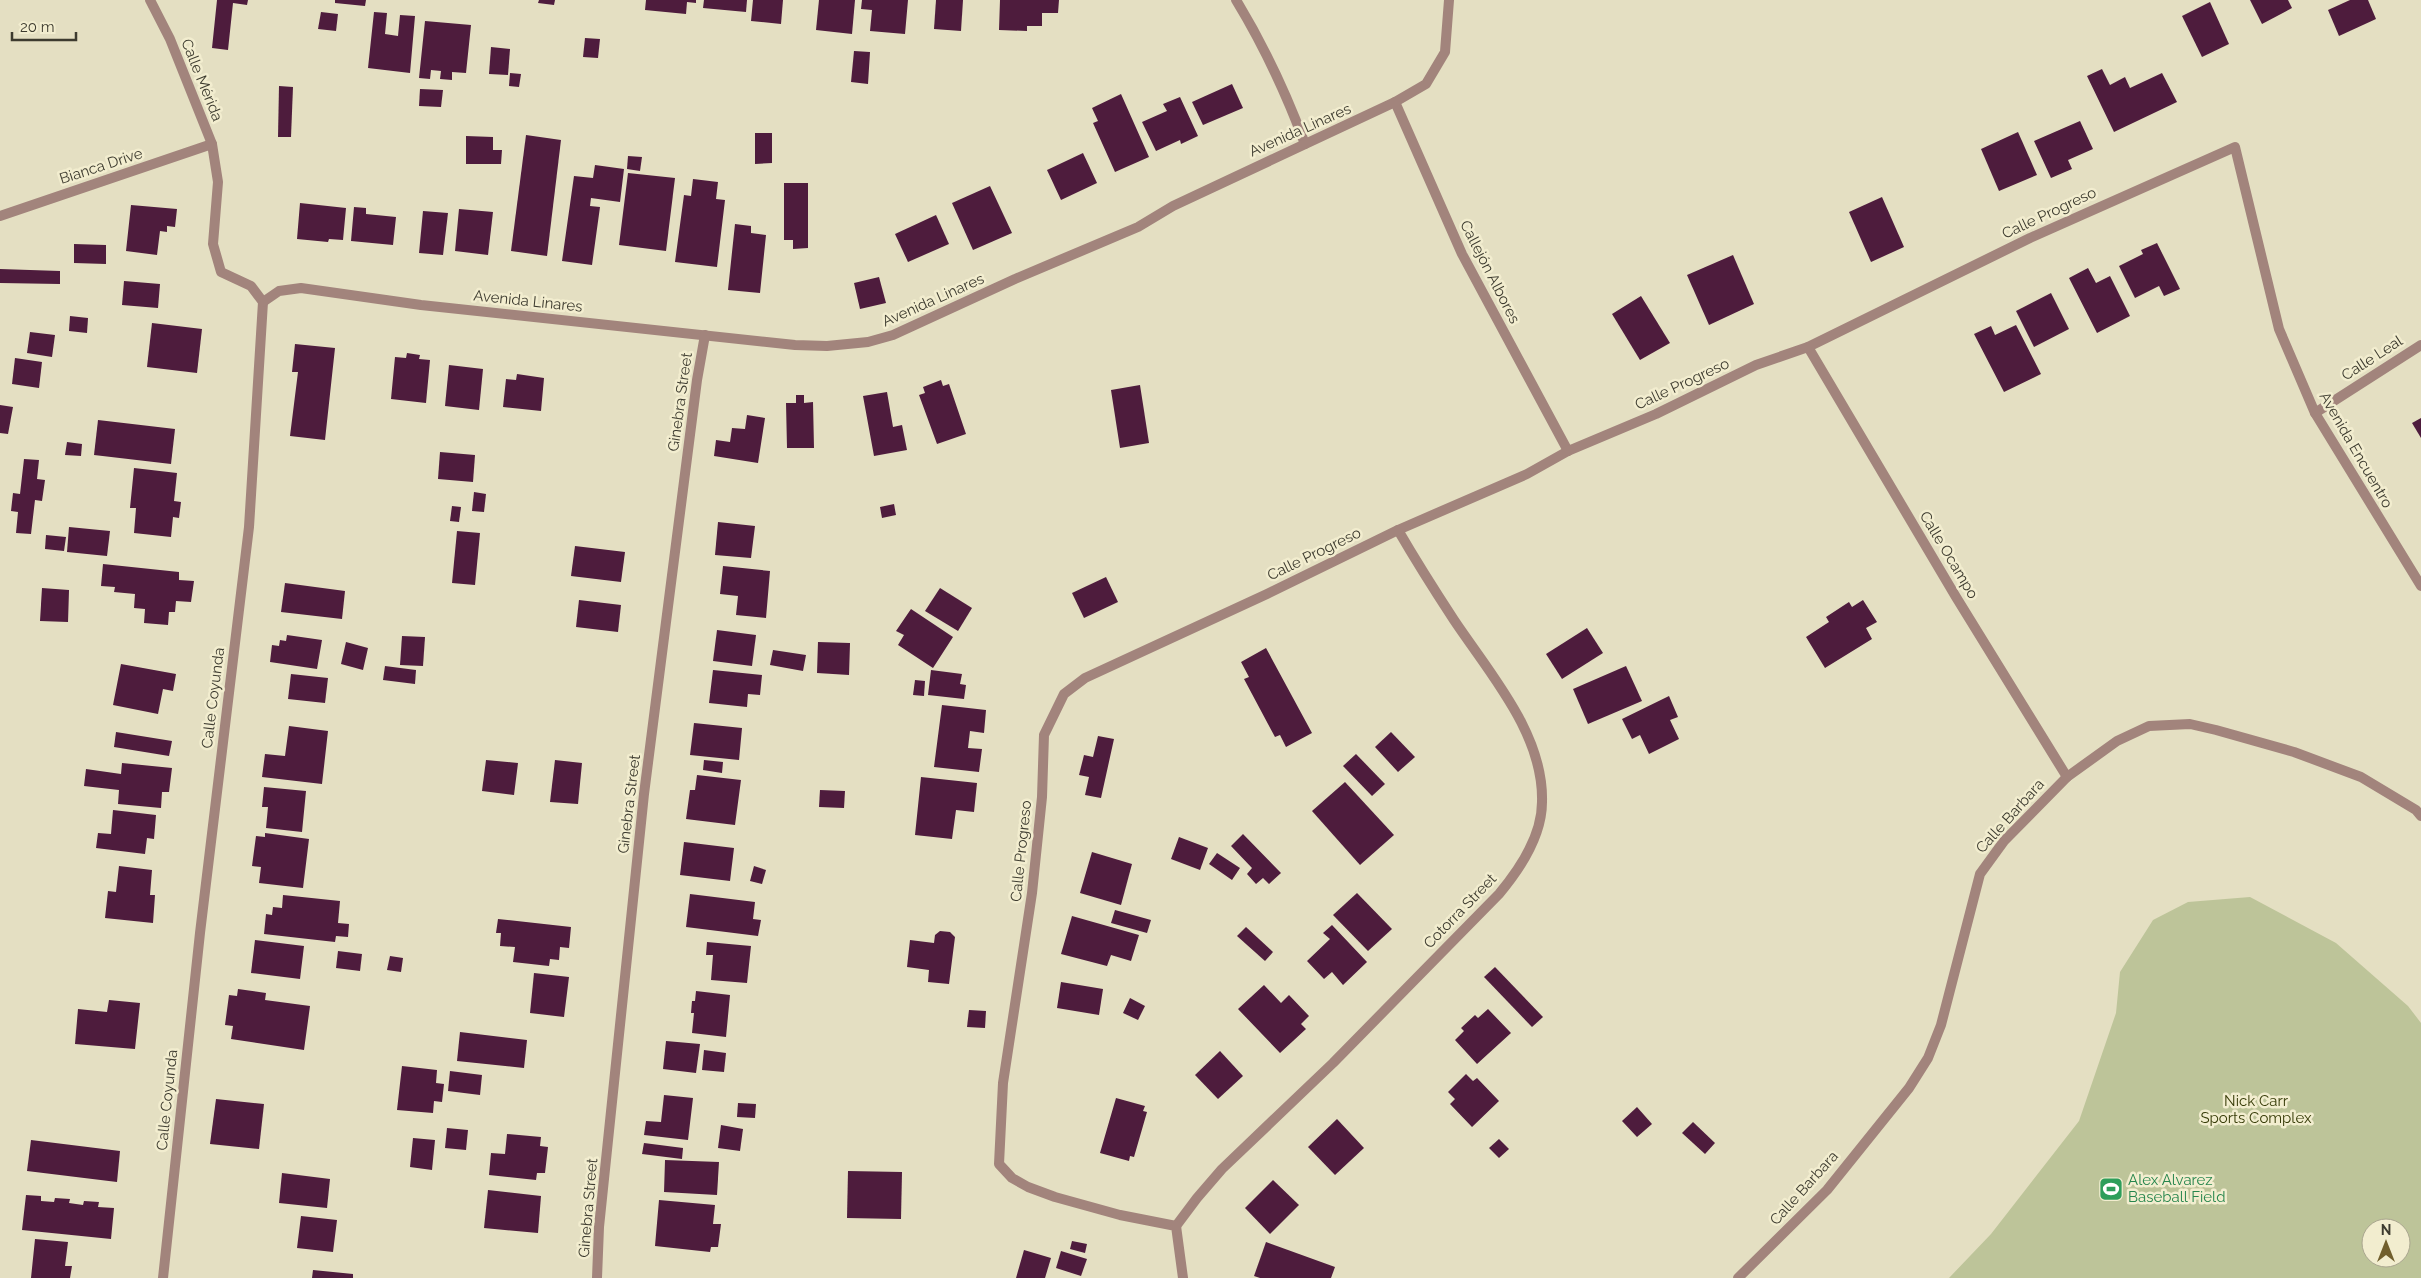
<svg xmlns="http://www.w3.org/2000/svg" width="2421" height="1278" viewBox="0 0 2421 1278" font-family="Raleway,sans-serif">
  <style>
    .green { fill: #bdc499; fill-rule: evenodd }
    .building { fill: #4e1c3d }
    .lines { fill: none; stroke-linecap: round; stroke-linejoin: round }
    .minor { stroke: #a2847c; stroke-width: 10 }
    .labels { text-anchor: middle; dominant-baseline: central; stroke-width: 5; stroke-linejoin: round; paint-order: stroke }
    .street-label { font-size: 15px; fill: #3d3b2f; stroke: #f2edcf }
    .park-label { font-size: 15px; fill: #363b07; stroke: #f2edcf }
    .leisure-label { font-size: 15px; fill: #27864d; stroke: #f2edcf; text-anchor: start }
  </style>
  <rect width="100%" height="100%" fill="#e4dfc2"/>
  <path class="green" d="M 2250,897 L 2336,943 L 2408,1006 L 2421,1023 L 2421,1278 L 1949,1278 L 1991,1234 L 2079,1121 L 2116,1013 L 2120,972 L 2153,920 L 2188,902 ZM 2371,1228 L 2401,1228 L 2401,1258 L 2371,1258 Z"/>
  <g class="building">
    <polygon points="217,0 248,0 247,5 233,3 228,50 212,48"/>
    <polygon points="335,0 366,0 365,6 335,3"/>
    <polygon points="539,0 555,0 554,5 538,3"/>
    <polygon points="646,0 696,0 696,3 687,2 686,14 645,10"/>
    <polygon points="704,0 747,0 746,12 703,8"/>
    <polygon points="753,0 783,0 781,24 751,21"/>
    <polygon points="819,0 855,0 852,34 816,30"/>
    <polygon points="862,0 908,0 905,34 870,31 872,10 861,9"/>
    <polygon points="936,0 963,0 961,31 934,29"/>
    <polygon points="1000,0 1059,0 1058,13 1042,13 1042,26 1027,26 1027,31 999,30"/>
    <polygon points="2250,0 2288,0 2292,8 2262,24"/>
    <polygon points="2350,0 2368,0 2376,19 2339,36 2328,10"/>
    <polygon points="2210,2 2229,44 2202,57 2182,16"/>
    <polygon points="321,12 338,14 336,31 318,29"/>
    <polygon points="374,12 387,13 385,34 398,36 400,15 415,16 410,73 368,68"/>
    <polygon points="425,21 471,25 466,73 452,72 452,80 440,79 441,71 431,70 430,79 419,78"/>
    <polygon points="585,38 600,39 598,58 583,57"/>
    <polygon points="491,47 510,49 508,75 489,74"/>
    <polygon points="854,51 870,52 868,84 851,82"/>
    <polygon points="2102,69 2110,85 2125,77 2130,88 2162,73 2177,102 2114,132 2087,76"/>
    <polygon points="510,73 521,74 519,87 509,86"/>
    <polygon points="1232,84 1243,108 1203,125 1192,102"/>
    <polygon points="279,86 293,87 291,137 278,137"/>
    <polygon points="420,89 443,90 441,107 419,106"/>
    <polygon points="1121,94 1149,157 1115,172 1093,123 1098,121 1092,108"/>
    <polygon points="1180,97 1198,136 1181,144 1180,140 1156,151 1142,122 1167,111 1163,104"/>
    <polygon points="2080,121 2093,149 2068,160 2072,169 2051,178 2034,141"/>
    <polygon points="2018,132 2037,175 1999,191 1981,149"/>
    <polygon points="755,133 772,133 772,163 755,164"/>
    <polygon points="526,135 561,140 547,256 511,251"/>
    <polygon points="466,136 493,137 493,150 502,150 501,164 466,164"/>
    <polygon points="1083,153 1097,183 1061,200 1047,170"/>
    <polygon points="628,156 642,157 640,171 627,169"/>
    <polygon points="595,165 624,169 620,202 591,198 590,206 600,207 592,265 562,261 574,176 593,178"/>
    <polygon points="628,173 675,178 666,251 619,245"/>
    <polygon points="693,179 718,182 716,199 725,200 717,267 675,262 684,195 691,196"/>
    <polygon points="784,183 808,183 808,248 793,249 793,240 784,240"/>
    <polygon points="990,186 1012,233 973,250 952,203"/>
    <polygon points="1882,197 1904,247 1871,262 1849,212"/>
    <polygon points="300,203 346,208 343,240 329,239 328,242 297,239"/>
    <polygon points="131,205 177,209 175,227 167,226 167,232 160,231 157,255 126,251"/>
    <polygon points="354,207 366,208 366,214 396,217 393,245 351,241"/>
    <polygon points="459,209 493,212 488,255 455,251"/>
    <polygon points="423,211 448,213 443,255 419,253"/>
    <polygon points="936,215 949,244 908,262 895,234"/>
    <polygon points="735,224 751,226 751,233 766,235 760,293 728,290"/>
    <polygon points="2157,243 2180,289 2164,296 2159,286 2135,298 2119,266 2143,254 2141,250"/>
    <polygon points="74,244 106,245 106,264 74,263"/>
    <polygon points="1733,255 1754,304 1709,325 1687,275"/>
    <polygon points="2088,268 2096,283 2110,276 2130,316 2097,333 2069,278"/>
    <polygon points="0,269 60,271 60,284 0,283"/>
    <polygon points="879,277 886,303 860,309 854,283"/>
    <polygon points="124,281 160,284 158,308 122,305"/>
    <polygon points="2051,293 2069,329 2034,347 2016,311"/>
    <polygon points="1641,296 1670,343 1640,360 1612,314"/>
    <polygon points="70,316 88,318 87,333 69,331"/>
    <polygon points="152,323 202,329 197,373 147,367"/>
    <polygon points="2016,325 2041,374 2004,392 1974,334 1991,326 1995,335"/>
    <polygon points="30,332 55,335 52,357 27,353"/>
    <polygon points="295,344 335,348 325,440 290,436 298,372 292,372"/>
    <polygon points="407,353 420,355 419,359 430,360 426,403 391,399 395,357 406,358"/>
    <polygon points="15,358 42,362 39,388 12,384"/>
    <polygon points="449,365 483,369 479,410 445,406"/>
    <polygon points="517,374 544,378 541,411 503,407 506,379 516,380"/>
    <polygon points="941,380 943,386 949,384 966,434 937,444 919,395 925,393 923,387"/>
    <polygon points="1140,385 1149,443 1120,448 1111,390"/>
    <polygon points="887,392 893,427 902,425 907,450 874,456 863,396"/>
    <polygon points="796,395 804,395 804,403 813,402 814,448 787,448 786,403 796,403"/>
    <polygon points="0,405 13,407 8,434 0,433"/>
    <polygon points="747,415 765,418 758,463 714,456 716,440 730,442 732,428 745,429"/>
    <polygon points="2421,418 2421,438 2412,423"/>
    <polygon points="98,420 175,429 171,464 94,455"/>
    <polygon points="67,442 82,444 81,456 65,455"/>
    <polygon points="440,452 475,455 473,482 438,479"/>
    <polygon points="24,459 39,460 37,479 45,480 42,501 35,500 31,534 16,533 18,512 11,511 13,493 20,494"/>
    <polygon points="134,468 177,473 174,501 181,502 179,518 173,517 171,537 134,533 136,508 130,508"/>
    <polygon points="474,492 486,494 484,512 472,511"/>
    <polygon points="894,504 896,515 882,518 880,507"/>
    <polygon points="452,506 461,507 459,522 450,521"/>
    <polygon points="718,522 755,526 751,558 715,555"/>
    <polygon points="69,527 110,531 107,556 67,552"/>
    <polygon points="457,531 480,533 475,585 452,583"/>
    <polygon points="46,535 66,537 64,551 45,549"/>
    <polygon points="575,546 625,552 621,582 571,576"/>
    <polygon points="103,564 179,572 179,580 194,581 191,602 176,601 175,612 169,612 168,625 144,623 145,609 134,608 135,594 114,592 115,587 101,586"/>
    <polygon points="723,566 770,571 766,618 736,615 738,596 720,594"/>
    <polygon points="1106,577 1118,602 1084,618 1072,593"/>
    <polygon points="285,583 345,591 342,619 281,612"/>
    <polygon points="42,588 69,590 68,622 40,621"/>
    <polygon points="940,588 972,608 958,631 925,611"/>
    <polygon points="579,600 621,605 618,632 576,627"/>
    <polygon points="1863,600 1877,622 1866,628 1872,639 1825,668 1806,637 1829,622 1826,617 1849,602 1852,607"/>
    <polygon points="911,609 953,637 933,668 898,645 904,635 896,631"/>
    <polygon points="1587,628 1603,653 1562,679 1546,654"/>
    <polygon points="717,630 756,635 752,666 713,661"/>
    <polygon points="287,635 322,640 317,669 270,662 272,645 279,646 280,640 286,641"/>
    <polygon points="402,636 425,637 423,666 400,665"/>
    <polygon points="346,642 368,648 363,670 341,664"/>
    <polygon points="818,642 850,643 849,675 817,673"/>
    <polygon points="1266,648 1312,733 1286,747 1280,735 1275,737 1244,679 1249,677 1241,662"/>
    <polygon points="773,650 806,655 803,671 770,665"/>
    <polygon points="121,664 176,674 173,691 163,689 158,714 113,705"/>
    <polygon points="385,666 416,670 415,684 383,680"/>
    <polygon points="1626,666 1642,701 1588,724 1573,689"/>
    <polygon points="713,670 762,675 760,695 748,694 747,707 709,703"/>
    <polygon points="931,670 962,674 960,684 966,685 964,699 928,695"/>
    <polygon points="291,674 328,678 325,703 288,699"/>
    <polygon points="915,680 925,681 924,696 913,695"/>
    <polygon points="1669,696 1678,717 1670,720 1679,739 1649,754 1640,735 1632,739 1622,719"/>
    <polygon points="942,705 986,710 984,733 970,731 968,748 982,749 979,772 934,767"/>
    <polygon points="694,723 742,728 739,760 690,755"/>
    <polygon points="289,726 328,731 322,784 262,777 265,754 285,756"/>
    <polygon points="116,732 172,741 169,756 114,747"/>
    <polygon points="1391,732 1415,757 1398,772 1375,747"/>
    <polygon points="1098,736 1114,739 1101,798 1085,795 1089,777 1079,775 1084,755 1093,757"/>
    <polygon points="1356,754 1385,784 1372,796 1343,766"/>
    <polygon points="486,760 518,763 514,795 482,791"/>
    <polygon points="555,760 582,763 578,804 550,802"/>
    <polygon points="704,760 723,762 722,773 703,770"/>
    <polygon points="122,763 172,768 169,792 162,792 161,808 118,804 119,790 84,786 86,769 121,774"/>
    <polygon points="697,775 741,780 735,825 686,819 690,790 695,790"/>
    <polygon points="921,777 977,783 974,812 956,810 952,839 915,835"/>
    <polygon points="1345,782 1394,835 1360,865 1312,811"/>
    <polygon points="264,787 306,791 302,832 266,828 268,807 262,807"/>
    <polygon points="820,790 845,791 844,808 819,807"/>
    <polygon points="113,810 156,815 154,839 147,838 145,854 96,848 98,833 111,834"/>
    <polygon points="265,833 309,839 303,888 259,883 261,867 252,866 256,836 265,837"/>
    <polygon points="1243,834 1281,873 1269,884 1263,878 1256,884 1247,874 1252,868 1231,846"/>
    <polygon points="1179,837 1208,848 1200,870 1171,859"/>
    <polygon points="684,842 734,848 730,881 680,875"/>
    <polygon points="1092,852 1132,864 1121,905 1080,893"/>
    <polygon points="1217,853 1240,868 1232,880 1209,864"/>
    <polygon points="119,866 152,870 150,895 155,895 153,923 105,918 108,891 116,892"/>
    <polygon points="754,866 766,870 762,884 750,881"/>
    <polygon points="1357,893 1392,929 1368,951 1333,915"/>
    <polygon points="690,894 755,902 753,919 761,920 758,936 686,927"/>
    <polygon points="283,895 340,901 338,923 349,924 348,937 336,936 335,942 264,934 266,914 272,915 273,907 282,908"/>
    <polygon points="1115,910 1151,920 1147,933 1111,923"/>
    <polygon points="1072,916 1139,935 1131,961 1111,955 1107,966 1061,954"/>
    <polygon points="498,919 571,927 569,948 560,947 559,960 550,959 549,966 513,962 515,947 500,946 501,933 496,933"/>
    <polygon points="1332,925 1367,962 1343,985 1332,972 1324,979 1307,961 1330,939 1323,933"/>
    <polygon points="1246,927 1273,952 1265,961 1237,936"/>
    <polygon points="940,931 950,932 955,937 949,984 928,982 929,970 907,967 910,940 934,943 935,935"/>
    <polygon points="255,940 304,946 300,979 251,973"/>
    <polygon points="707,942 751,946 747,983 711,980 713,955 706,955"/>
    <polygon points="338,951 362,954 360,971 336,968"/>
    <polygon points="390,956 403,958 401,972 387,970"/>
    <polygon points="1495,967 1543,1017 1532,1027 1484,977"/>
    <polygon points="534,973 569,977 564,1017 530,1013"/>
    <polygon points="1061,982 1103,989 1099,1015 1057,1008"/>
    <polygon points="1264,985 1281,1003 1289,995 1309,1016 1301,1024 1306,1029 1280,1053 1238,1009"/>
    <polygon points="238,989 266,993 265,1000 310,1006 304,1050 231,1039 233,1026 225,1025 229,995 237,996"/>
    <polygon points="696,991 730,995 726,1037 692,1033 694,1013 691,1013 692,1001 695,1001"/>
    <polygon points="1130,998 1145,1006 1138,1020 1123,1013"/>
    <polygon points="109,1000 140,1003 135,1049 75,1044 78,1009 107,1012"/>
    <polygon points="1488,1009 1511,1033 1477,1064 1455,1040 1464,1031 1461,1028 1475,1015 1478,1018"/>
    <polygon points="969,1010 986,1011 985,1028 967,1027"/>
    <polygon points="460,1032 527,1040 524,1068 457,1061"/>
    <polygon points="666,1041 700,1044 696,1073 663,1069"/>
    <polygon points="704,1050 726,1053 724,1072 702,1070"/>
    <polygon points="1220,1051 1243,1076 1218,1099 1195,1075"/>
    <polygon points="402,1066 437,1070 436,1083 444,1084 442,1102 434,1101 433,1113 397,1110"/>
    <polygon points="450,1071 482,1075 480,1095 448,1091"/>
    <polygon points="1466,1074 1473,1081 1477,1078 1499,1101 1472,1127 1450,1104 1455,1099 1448,1092"/>
    <polygon points="664,1095 693,1098 688,1140 644,1135 646,1121 661,1122"/>
    <polygon points="1116,1098 1145,1106 1143,1111 1147,1112 1134,1157 1130,1156 1129,1161 1100,1153"/>
    <polygon points="216,1099 264,1104 259,1149 210,1144"/>
    <polygon points="738,1103 756,1104 755,1118 737,1117"/>
    <polygon points="1637,1107 1652,1124 1637,1137 1622,1121"/>
    <polygon points="1337,1119 1364,1148 1335,1175 1308,1147"/>
    <polygon points="1693,1122 1715,1143 1705,1154 1682,1133"/>
    <polygon points="721,1125 743,1129 740,1151 718,1148"/>
    <polygon points="447,1128 468,1130 466,1150 445,1148"/>
    <polygon points="507,1134 541,1137 540,1146 548,1147 545,1173 537,1173 536,1180 489,1175 491,1153 505,1154"/>
    <polygon points="413,1138 435,1140 432,1170 410,1167"/>
    <polygon points="1499,1139 1509,1149 1499,1158 1489,1148"/>
    <polygon points="31,1140 120,1151 117,1182 27,1171"/>
    <polygon points="644,1143 683,1148 682,1159 642,1154"/>
    <polygon points="665,1160 719,1162 717,1195 664,1192"/>
    <polygon points="848,1171 902,1172 901,1219 847,1218"/>
    <polygon points="282,1173 330,1179 327,1208 279,1203"/>
    <polygon points="1273,1180 1299,1205 1270,1234 1245,1208"/>
    <polygon points="488,1190 541,1196 538,1233 484,1228"/>
    <polygon points="26,1195 41,1196 41,1201 54,1202 55,1198 70,1199 69,1203 83,1205 84,1201 99,1202 98,1207 114,1208 111,1239 22,1230"/>
    <polygon points="659,1200 715,1205 713,1224 721,1224 718,1247 711,1247 710,1252 655,1246"/>
    <polygon points="301,1216 337,1220 333,1252 297,1248"/>
    <polygon points="35,1239 68,1242 65,1266 72,1266 70,1278 31,1278"/>
    <polygon points="1072,1241 1087,1244 1085,1253 1070,1249"/>
    <polygon points="1266,1242 1335,1267 1331,1278 1260,1278 1254,1276"/>
    <polygon points="1024,1250 1051,1258 1045,1278 1016,1278"/>
    <polygon points="1061,1251 1087,1259 1081,1276 1056,1268"/>
    <polygon points="313,1270 353,1274 353,1278 312,1278"/>
  </g>
  <g class="lines">
    <g class="minor">
      <polyline points="150,0 170,39 212,144 218,182 213,244 221,272 251,286 263,302 249,527 200,933 163,1278"/>
      <path d="M 1236,0 C 1264,46 1286,93 1305,144"/>
      <polyline points="1395,102 1462,254 1568,451"/>
      <polyline points="0,216 212,144"/>
      <polyline points="263,302 279,291 301,288 421,305 795,345 827,346 868,342 893,335 1015,279 1138,227 1173,206 1395,102 1426,84 1445,52 1449,0"/>
      <polyline points="1808,347 1956,597 2067,777"/>
      <polyline points="2315,413 2421,345"/>
      <path d="M 1176,1226 L 1197,1198 L 1222,1169 L 1333,1063 L 1499,894 C 1520,869 1542,836 1542,802 C 1544,734 1490,674 1454,620 C 1435,591 1416,561 1398,530"/>
      <polyline points="597,1278 599,1227 644,794 697,380 705,335"/>
      <polyline points="1183,1278 1176,1226 1120,1215 1055,1197 1028,1187 1012,1178 999,1164 1003,1083 1032,893 1042,797 1044,735 1064,694 1085,678 1267,594 1398,530 1527,474 1568,451 1656,414 1756,365 1808,347 2030,238 2235,147 2279,329 2315,413 2421,586"/>
      <polyline points="1738,1278 1827,1190 1909,1088 1928,1058 1941,1025 1980,874 2004,841 2067,777 2117,741 2149,726 2190,724 2216,730 2294,752 2361,777 2416,810 2421,816"/>
    </g>
  </g>
  <defs>
    <g id="stadium-square" transform="scale(1.25)"><rect x="-9" y="-9" width="18" height="18" rx="4" fill="#2e9e5b" stroke="#f2edcf"/><path d="M0-5a6.5 5 0 1 0 0 10a6.5 5 0 1 0 0-10ZM-3.5-1.8h7v3.6h-7Z" fill="#fff"/></g>
  </defs>
  <g fill-rule="evenodd">
    <use href="#stadium-square" x="2111" y="1189"/>
  </g>
  <g class="labels">
    <g class="street-label">
      <text transform="translate(202 80) rotate(68)">Calle Mérida</text>
      <text transform="translate(1300 130) rotate(-24)">Avenida Linares</text>
      <text transform="translate(101 166) rotate(-18)">Bianca Drive</text>
      <text transform="translate(2049 213) rotate(-25)">Calle Progreso</text>
      <text transform="translate(1490 272) rotate(63)">Callejón Albores</text>
      <text transform="translate(933 300) rotate(-24)">Avenida Linares</text>
      <text transform="translate(528 301) rotate(6)">Avenida Linares</text>
      <text transform="translate(2372 358) rotate(-33)">Calle Leal</text>
      <text transform="translate(1682 384) rotate(-25)">Calle Progreso</text>
      <text transform="translate(680 402) rotate(-82)">Ginebra Street</text>
      <text transform="translate(2356 450) rotate(60)">Avenida Encuentro</text>
      <text transform="translate(1314 554) rotate(-26)">Calle Progreso</text>
      <text transform="translate(1949 555) rotate(59)">Calle Ocampo</text>
      <text transform="translate(213 698) rotate(-83)">Calle Coyunda</text>
      <text transform="translate(629 804) rotate(-83)">Ginebra Street</text>
      <text transform="translate(2010 816) rotate(-48)">Calle Barbara</text>
      <text transform="translate(1021 851) rotate(-84)">Calle Progreso</text>
      <text transform="translate(1460 911) rotate(-46)">Cotorra Street</text>
      <text transform="translate(167 1100) rotate(-84)">Calle Coyunda</text>
      <text transform="translate(1804 1188) rotate(-48)">Calle Barbara</text>
      <text transform="translate(588 1208) rotate(-85)">Ginebra Street</text>
    </g>
    <g class="park-label">
      <text x="2256" y="1101">Nick Carr<tspan x="2256" dy="17">Sports Complex</tspan></text>
    </g>
    <g class="leisure-label">
      <text x="2128" y="1180">Alex Alvarez<tspan x="2128" dy="17">Baseball Field</tspan></text>
    </g>
  </g>
  <g transform="translate(2386 1243)"><circle r="24" fill="#f2edcf" stroke="#aaa68f"/>
  <path d="M0-4L9 19L0 12L-9 19Z" fill="#715f2d"/>
  <text y="-8" font-size="14" font-weight="bold" text-anchor="middle" fill="#3d3b2f">N</text>
  </g>
  <path d="M12 32v8h64v-8" fill="none" stroke="#3d3b2f" stroke-width="2.5"/>
  <text x="20" y="32" font-size="15" fill="#3d3b2f" stroke="#f2edcf" stroke-width="4" paint-order="stroke">20 m</text>
</svg>
